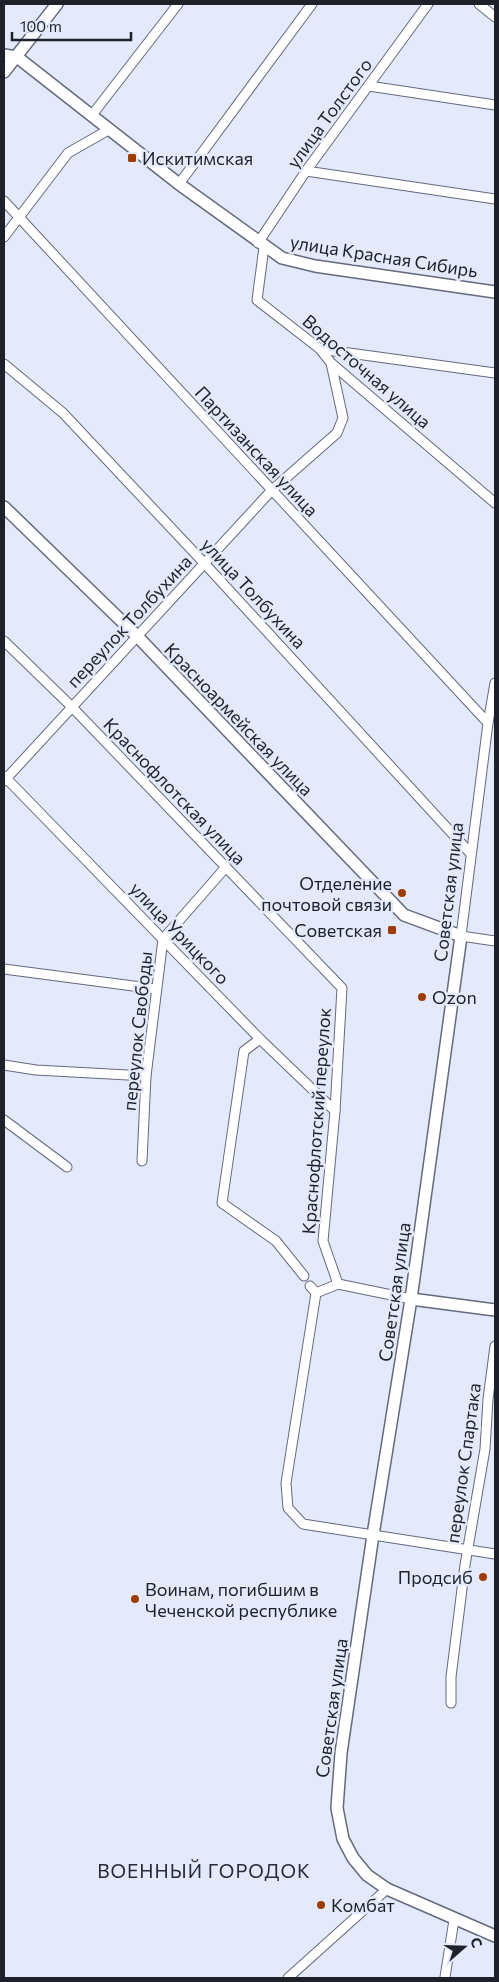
<svg xmlns="http://www.w3.org/2000/svg" width="499" height="1982" viewBox="0 0 499 1982" font-family="Commissioner,sans-serif">
  <style>
    .lines { fill: none; stroke-linecap: round; stroke-linejoin: round }
    .street-casing { stroke: #64697c; stroke-width: 11 }
    .secondary-casing { stroke: #64697c; stroke-width: 14 }
    .street { stroke: #fff; stroke-width: 9 }
    .secondary { stroke: #fff; stroke-width: 11 }
    .poi-dot { fill: #9f3c00; stroke: #e4eafb; stroke-width: 2 }
    .labels { text-anchor: middle; dominant-baseline: central; stroke-width: 5; stroke-linejoin: round; paint-order: stroke }
    .street-label { font-size: 18px; fill: #1e2129; stroke: #e4eafb }
    .poi-label { font-size: 18px; fill: #1e2129; stroke: #e4eafb; text-anchor: start }
    .neighbourhood-label { font-size: 19px; letter-spacing: 1px; fill: #262b3b; stroke: #e4eafb }
  </style>
  <rect width="100%" height="100%" fill="#e4eafb"/>
  <g class="lines">
    <g class="street-casing">
      <g id="street">
        <polyline points="479,4 495,17"/>
        <polyline points="369,86 495,105"/>
        <polyline points="92,115 178,4"/>
        <polyline points="306,171 495,199"/>
        <polyline points="179,184 312,4"/>
        <polyline points="4,201 488,723"/>
        <polyline points="4,237 68,153 110,129"/>
        <polyline points="258,243 306,171 428,4"/>
        <polyline points="264,247 257,300 320,349 331,363 495,503"/>
        <polyline points="320,349 495,373"/>
        <polyline points="4,364 63,413 205,564 471,854"/>
        <polyline points="4,641 71,706 342,988 335,1111 323,1241 338,1284"/>
        <polyline points="495,683 488,723 461,936 495,941"/>
        <polyline points="4,776 260,1039 335,1111"/>
        <polyline points="4,781 271,491 337,433 343,418 331,363"/>
        <polyline points="4,969 156,989"/>
        <polyline points="260,1039 244,1051 222,1203 276,1241 304,1276"/>
        <polyline points="4,1065 36,1070 146,1076"/>
        <polyline points="4,1120 67,1167"/>
        <polyline points="142,1161 146,1076 163,939 226,867"/>
        <polyline points="310,1286 316,1293 338,1284 411,1299"/>
        <polyline points="316,1293 286,1483 288,1508 303,1524 495,1554"/>
        <polyline points="451,1703 451,1677 465,1565 485,1449 488,1399 495,1346"/>
        <polyline points="445,1977 454,1920"/>
        <polyline points="288,1978 387,1889"/>
      </g>
    </g>
    <g class="secondary-casing">
      <g id="secondary">
        <polyline points="4,55 17,57 179,184 282,258 315,266 495,292"/>
        <polyline points="4,72 57,4"/>
        <polyline points="4,507 137,636 404,915 461,936 411,1299 373,1535 341,1753 337,1808 343,1839 353,1858 367,1875 387,1889 495,1936"/>
        <polyline points="411,1299 495,1310"/>
      </g>
    </g>
    <use href="#street" class="street"/>
    <use href="#secondary" class="secondary"/>
  </g>
  <g class="poi-dot">
    <rect x="127" y="153" width="10" height="10" rx="2.5"/>
    <circle cx="402" cy="893" r="5"/>
    <rect x="387" y="925" width="10" height="10" rx="2.5"/>
    <circle cx="422" cy="997" r="5"/>
    <circle cx="483" cy="1577" r="5"/>
    <circle cx="135" cy="1599" r="5"/>
    <circle cx="321" cy="1905" r="5"/>
  </g>
  <g class="labels">
    <g class="street-label">
      <text transform="translate(329 113) rotate(-54)">улица Толстого</text>
      <text transform="translate(384 256) rotate(9)">улица Красная Сибирь</text>
      <text transform="translate(367 371) rotate(41)">Водосточная улица</text>
      <text transform="translate(257 451) rotate(47)">Партизанская улица</text>
      <text transform="translate(254 593) rotate(47)">улица Толбухина</text>
      <text transform="translate(129 621) rotate(-47)">переулок Толбухина</text>
      <text transform="translate(239 719) rotate(46)">Красноармейская улица</text>
      <text transform="translate(175 791) rotate(46)">Краснофлотская улица</text>
      <text transform="translate(448 892) rotate(-83)">Советская улица</text>
      <text transform="translate(180 933) rotate(46)">улица Урицкого</text>
      <text transform="translate(137 1031) rotate(-84)">переулок Свободы</text>
      <text transform="translate(316 1121) rotate(-86)">Краснофлотский переулок</text>
      <text transform="translate(394 1292) rotate(-82)">Советская улица</text>
      <text transform="translate(463 1463) rotate(-82)">переулок Спартака</text>
      <text transform="translate(331 1708) rotate(-82)">Советская улица</text>
    </g>
    <g class="poi-label">
      <text x="142" y="158">Искитимская</text>
      <text x="392" y="883" text-anchor="end">Отделение<tspan x="392" dy="21">почтовой связи</tspan></text>
      <text x="382" y="930" text-anchor="end">Советская</text>
      <text x="432" y="997">Ozon</text>
      <text x="473" y="1577" text-anchor="end">Продсиб</text>
      <text x="145" y="1589">Воинам, погибшим в<tspan x="145" dy="21">Чеченской республике</tspan></text>
      <text x="331" y="1905">Комбат</text>
    </g>
    <g class="neighbourhood-label">
      <text x="204" y="1870">ВОЕННЫЙ ГОРОДОК</text>
    </g>
  </g>
  <rect width="499" height="1982" fill="none" stroke="#1e2129" stroke-width="10"/>
  <g transform="translate(464 1947) rotate(70)" stroke="#e4eafb" stroke-width="4" paint-order="stroke">
  <path d="M0-4L9 19L0 12L-9 19Z" fill="#1e2129"/>
  <text y="-8" font-size="14" font-weight="bold" text-anchor="middle" fill="#1e2129">С</text>
  </g>
  <path d="M12 32v8h119v-8" fill="none" stroke="#1e2129" stroke-width="2.5"/>
  <text x="20" y="32" font-size="15" fill="#1e2129" stroke="#e4eafb" stroke-width="4" paint-order="stroke">100 m</text>
</svg>
